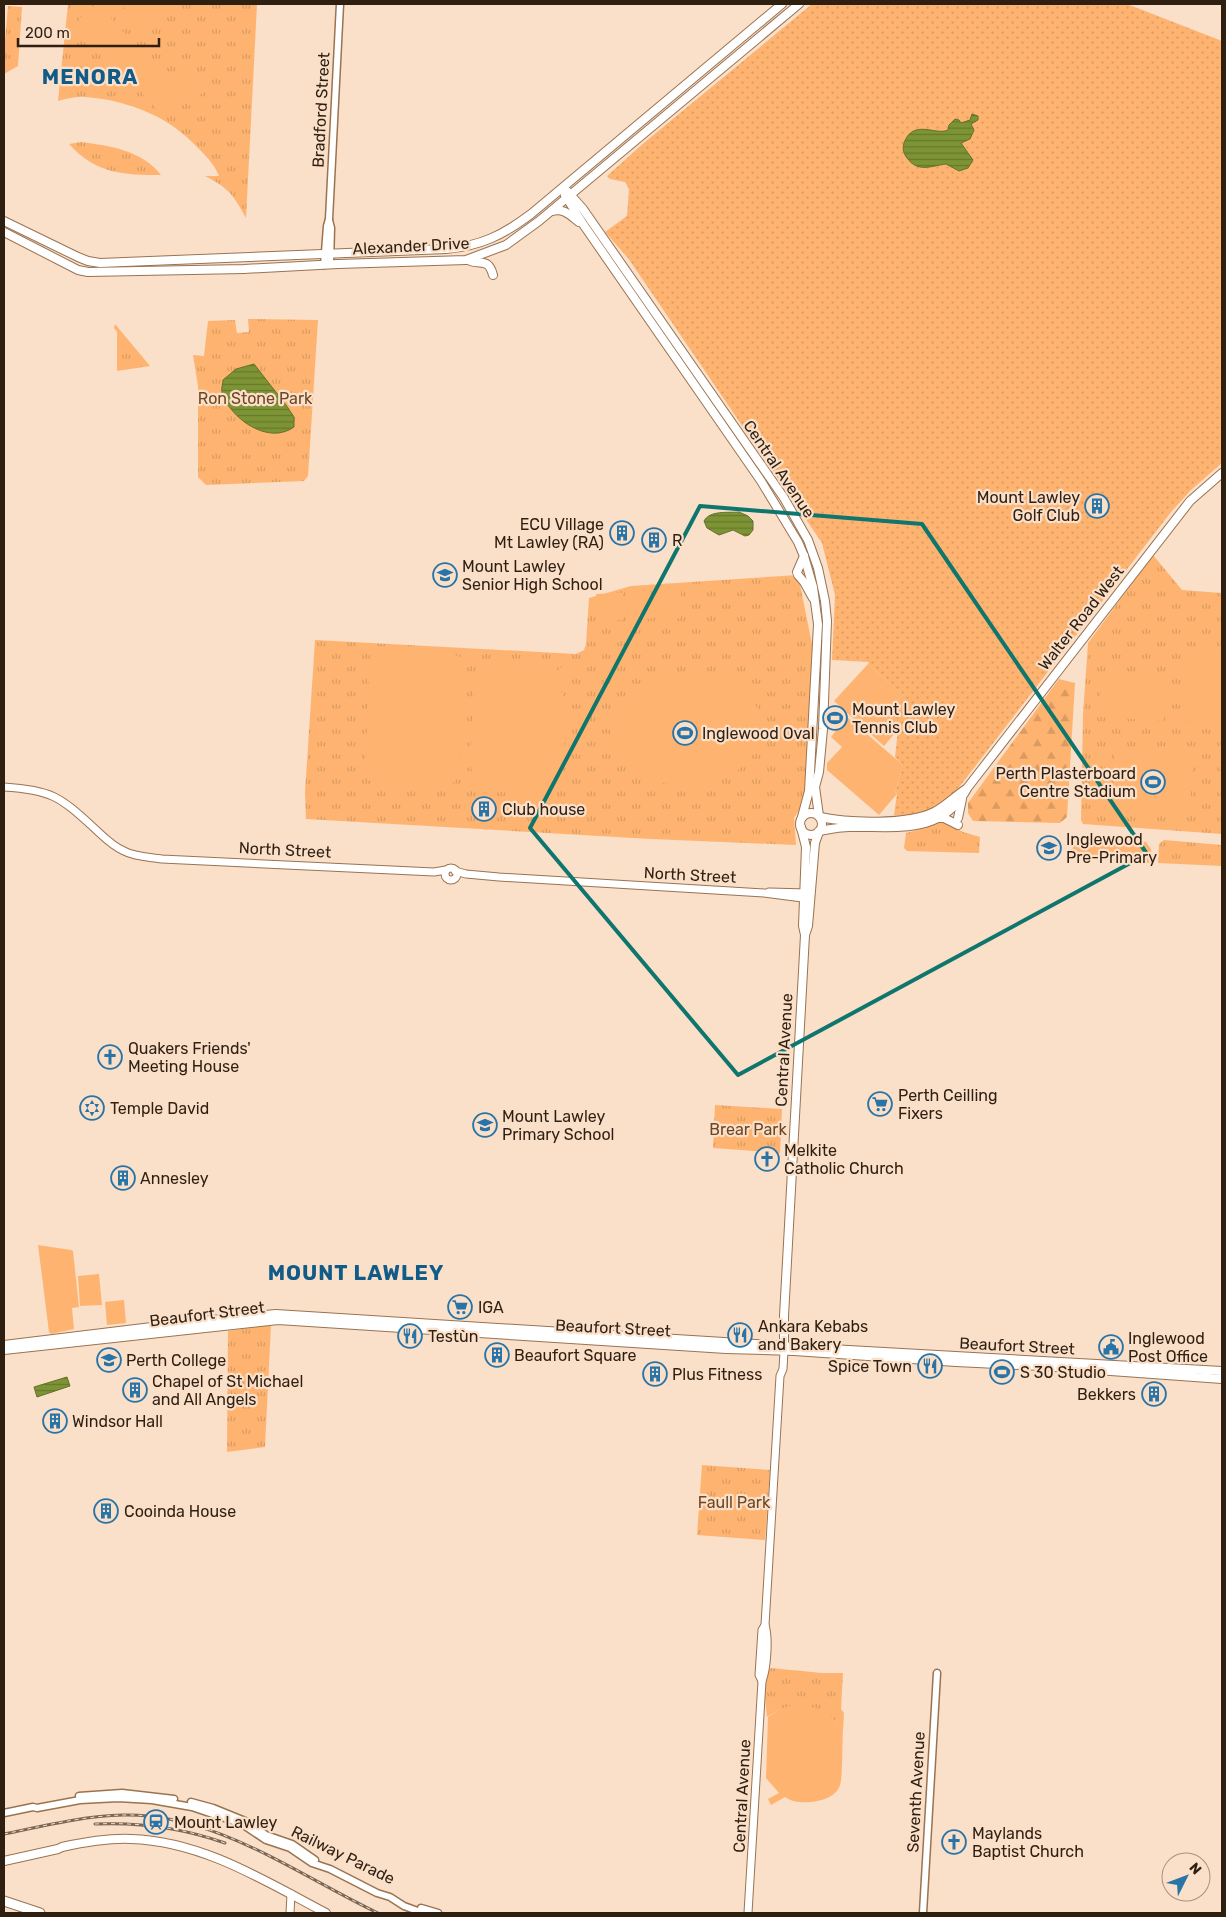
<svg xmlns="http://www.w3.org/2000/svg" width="1226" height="1917" viewBox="0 0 1226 1917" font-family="Rubik,sans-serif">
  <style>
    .grass { fill: url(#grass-dots) }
    .forest { fill: url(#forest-firs) }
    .park { fill: url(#park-tufts) }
    .pitch { fill: #feb470 }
    .water { fill: url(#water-rules); stroke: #65712a }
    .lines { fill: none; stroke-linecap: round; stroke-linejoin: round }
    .tertiary-casing { stroke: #9a7351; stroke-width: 9 }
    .secondary-casing { stroke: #9a7351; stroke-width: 9 }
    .primary-casing { stroke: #9a7351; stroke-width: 10 }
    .trunk-casing { stroke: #9a7351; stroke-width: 11 }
    .tertiary { stroke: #fff; stroke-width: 6 }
    .secondary { stroke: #fff; stroke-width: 7 }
    .primary { stroke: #fff; stroke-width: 8 }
    .trunk { stroke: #fff; stroke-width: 9 }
    .rail-casing { stroke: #7b6756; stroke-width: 3 }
    .rail { stroke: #fadfc9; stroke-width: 1; stroke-dasharray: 4; stroke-linecap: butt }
    .marked { fill: none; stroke: #0f766e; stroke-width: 4; stroke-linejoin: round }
    .labels { text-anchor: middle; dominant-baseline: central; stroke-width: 4.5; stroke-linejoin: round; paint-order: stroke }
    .street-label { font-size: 16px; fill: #2f1f11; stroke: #fadfc9 }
    .park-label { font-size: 16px; fill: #6e4722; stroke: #fadfc9 }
    .poi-label { font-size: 16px; fill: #2f1f11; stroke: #fadfc9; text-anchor: start }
    .district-label { font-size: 21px; font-weight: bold; letter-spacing: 1px; fill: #115b88; stroke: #fadfc9 }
  </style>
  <defs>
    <pattern id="grass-dots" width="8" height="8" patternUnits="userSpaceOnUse" patternTransform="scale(1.25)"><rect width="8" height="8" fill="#feb470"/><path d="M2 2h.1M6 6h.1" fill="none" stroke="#da9a60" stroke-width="1.8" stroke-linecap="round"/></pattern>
    <pattern id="forest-firs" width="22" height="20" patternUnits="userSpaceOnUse" patternTransform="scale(1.25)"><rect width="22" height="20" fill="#feb470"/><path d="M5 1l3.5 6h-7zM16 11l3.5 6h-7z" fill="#da9a60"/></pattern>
    <pattern id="park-tufts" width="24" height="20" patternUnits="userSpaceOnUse" patternTransform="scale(1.25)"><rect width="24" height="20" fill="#feb470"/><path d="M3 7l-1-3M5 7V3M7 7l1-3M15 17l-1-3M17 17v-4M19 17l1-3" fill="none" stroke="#da9a60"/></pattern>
    <pattern id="water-rules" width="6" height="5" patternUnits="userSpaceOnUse" patternTransform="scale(1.25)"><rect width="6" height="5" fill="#7c9434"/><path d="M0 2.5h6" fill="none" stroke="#66782b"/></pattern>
  </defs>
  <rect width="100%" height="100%" fill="#fadfc9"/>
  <path class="grass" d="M 812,4 L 1127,4 L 1222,41 L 1222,463 L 1191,490 L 1171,512 L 960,786 C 941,807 923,817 894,815 L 897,794 L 895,792 L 903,765 L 895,757 L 898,730 L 900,726 L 886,714 L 903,695 L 868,664 L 869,662 L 832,660 L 835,595 L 822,543 L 628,258 L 605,232 L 627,216 L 629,189 L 625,182 L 610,179 L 607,176 L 645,142 Z"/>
  <polygon class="forest" points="1059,679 1075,683 1067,817 1060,823 973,821 968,813 968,803"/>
  <g class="park">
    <path d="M 68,4 L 257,4 L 246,218 C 233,195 230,189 205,176 L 219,176 C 214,164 207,157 198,148 C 169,116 127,100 85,97 C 76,96 66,99 58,101 Z"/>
    <polygon points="8,6 22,7 18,66 4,74 4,51"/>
    <path d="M 81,142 C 111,146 141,150 161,175 C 123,175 96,174 69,144 Z"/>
    <polygon points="248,319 318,320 308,476 304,481 206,485 198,477 198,386 193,355 204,356 208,321 235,320 237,333 249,332"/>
    <polygon points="115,324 150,366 117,371 117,332 114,328"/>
    <polygon points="1153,555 1182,590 1222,593 1222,834 1083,824 1081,820 1083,714 1088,643"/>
    <polygon points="798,575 812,644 812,674 804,803 794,818 796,845 651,839 306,819 305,792 315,640 576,654 584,650 586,644 589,598 631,586"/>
    <polygon points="941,821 947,822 963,832 980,837 979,853 907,851 904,848 906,833 925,828"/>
    <path d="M 1085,836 L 1146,842 L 1151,849 L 1152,863 L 1072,858 C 1073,846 1072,839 1085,836 Z"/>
    <polygon points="1164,840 1222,845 1222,866 1158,863 1159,844"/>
    <polygon points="715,1105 782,1109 780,1153 713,1148"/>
    <polygon points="271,1325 265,1447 227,1452 228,1331"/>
    <polygon points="702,1465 770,1470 765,1540 697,1535"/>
    <polygon points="771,1668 822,1673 843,1673 841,1709 844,1713 843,1730 839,1725 780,1709 767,1717 765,1697 767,1671"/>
  </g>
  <g class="pitch">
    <polygon points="96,4 171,4 143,30 123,7 111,18 172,87 192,68 208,87 189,106 177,94 159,112 78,20"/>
    <polygon points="654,591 681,591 681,618 656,619"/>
    <polygon points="651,592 654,618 628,620 626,593"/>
    <polygon points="622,593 623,620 597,621 596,594"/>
    <polygon points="378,649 444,651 460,657 465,665 459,775 455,782 443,786 372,783 367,778 365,770 370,656 373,651"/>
    <polygon points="1184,649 1222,652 1222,724 1179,720"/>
    <path d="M 491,662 C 502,662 516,660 527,663 C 548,668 561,685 566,705 L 563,783 L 554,795 L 544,800 L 483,788 C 473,782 473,774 470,763 L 475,674 L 484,665 Z"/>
    <polygon points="566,663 577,674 564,687 553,675"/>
    <polygon points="868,664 903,695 886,714 901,726 884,746 834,701"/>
    <path d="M 702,671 C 716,674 729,678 741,687 C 747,691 751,698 755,704 C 775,741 745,774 710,784 C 689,790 663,783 642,778 C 636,776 629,769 624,764 C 604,742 605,710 630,691 C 649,676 678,674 702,671 Z"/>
    <polygon points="1102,675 1167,680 1164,721 1099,717"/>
    <polygon points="847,717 903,765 895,792 897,794 879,815 827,770 827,763 842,747 831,737"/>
    <polygon points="1115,749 1193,753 1190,814 1112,810"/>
    <polygon points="38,1245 71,1250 73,1251 79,1307 72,1308 74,1329 51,1334 49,1332"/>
    <polygon points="99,1274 102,1305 80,1306 78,1276"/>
    <polygon points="124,1300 126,1323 107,1325 105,1302"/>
    <path d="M 790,1706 C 815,1705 828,1709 843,1730 C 842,1743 843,1775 840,1785 C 836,1797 822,1801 811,1802 C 802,1803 792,1802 785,1797 L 771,1805 L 768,1799 L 779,1793 L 766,1778 L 768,1717 L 780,1709 Z"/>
  </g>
  <g class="water">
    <path d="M 972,114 L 978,116 L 978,120 L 971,124 L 974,130 L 970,139 L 961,143 L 973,160 L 968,168 L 959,171 L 946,164 C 931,166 918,173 907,158 C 904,154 902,149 904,143 C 913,118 936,136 948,130 L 949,125 L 955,119 L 959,120 L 961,123 L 970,120 Z"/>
    <path d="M 254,364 L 286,405 L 294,417 L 294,427 C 273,442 245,427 231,409 C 227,404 222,399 222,392 C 221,388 223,384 223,380 L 236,369 Z"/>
    <path d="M 739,512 L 748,516 L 753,521 L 753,530 L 749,535 L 745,536 L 733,530 L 719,535 L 707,528 L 704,521 C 710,510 728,513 739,512 Z"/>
    <polygon points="67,1377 70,1386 37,1397 34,1387"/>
  </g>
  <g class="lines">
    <g class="tertiary-casing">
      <g id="tertiary">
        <polyline points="329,220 331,228 330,264"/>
        <polyline points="324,265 327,226 329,219 340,4"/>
        <polyline points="79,1796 122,1793 174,1799"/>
        <polyline points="191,1802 213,1808 245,1821 266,1835 292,1844 315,1860"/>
        <polyline points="4,1813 33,1807 37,1808 80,1800 118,1798 152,1800 192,1807 242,1824 266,1840 290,1848 312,1863 330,1869 377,1893 390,1897 404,1906 423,1913"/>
        <polyline points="421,1908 438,1913"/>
        <polyline points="923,1913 937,1673"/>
      </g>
    </g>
    <g class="secondary-casing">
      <g id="secondary">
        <path d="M 4,787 C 51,790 59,796 93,827 C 103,836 112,846 124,851 C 135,857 150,857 162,859 L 434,872 L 446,870"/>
        <circle cx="451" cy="874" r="6"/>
        <polyline points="455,871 466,874 499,877 764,893 810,899"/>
        <polyline points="769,892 808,893"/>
        <polyline points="762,1681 759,1675 762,1630 765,1625 780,1376 783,1369 784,1351"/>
        <polyline points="290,1913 291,1894"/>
        <path d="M 748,1913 L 762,1681 C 767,1668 769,1638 765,1625"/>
      </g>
    </g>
    <g class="primary-casing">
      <g id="primary">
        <polyline points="567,191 583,209 784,498 808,540 818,568 825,601 827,621 823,729 819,772 815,787 819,816"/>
        <polyline points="565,195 583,224 761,481 798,542 804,556 813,587 818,624 809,791 802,817"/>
        <path d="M 552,211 C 564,208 570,215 579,222"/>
        <path d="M 4,221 L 78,257 L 88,261 L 100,263 L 446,249 C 481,246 503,235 531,214 L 782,4"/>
        <polyline points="4,232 78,270 88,272 244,269 338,264 466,260 506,245 539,221 799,4"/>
        <path d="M 468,260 C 481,266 488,257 493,275"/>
        <polyline points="797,572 804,556"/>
        <polyline points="798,575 804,582 813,598"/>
        <circle cx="811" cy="824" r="11"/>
        <path d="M 820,817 C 848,823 908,825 934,812 C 946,806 955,796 966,789"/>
        <polyline points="937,818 944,818 958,825"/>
        <polyline points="958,818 962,799"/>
        <polyline points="801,827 806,847 803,926 805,935"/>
        <path d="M 819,831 C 830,829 840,827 850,827 C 897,826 942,836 968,787 L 1190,501 L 1222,473"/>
        <polyline points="4,1345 201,1321 276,1314 786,1346"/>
        <polyline points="813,1348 1222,1371"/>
        <polyline points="4,1350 278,1320 726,1349 794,1351 956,1362 1041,1366 1222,1379"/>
        <polyline points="784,1350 784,1316 805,935 808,926 815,843 819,832"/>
        <path d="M 4,1861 L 58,1849 L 62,1847 C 85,1842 108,1838 131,1839 C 202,1841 265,1881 326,1913"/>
      </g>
    </g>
    <g class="trunk-casing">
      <polyline id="trunk" points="4,1901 40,1913"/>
    </g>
    <use href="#tertiary" class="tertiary"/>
    <use href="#secondary" class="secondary"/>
    <use href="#primary" class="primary"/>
    <use href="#trunk" class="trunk"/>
    <g class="rail-casing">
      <g id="rail">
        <path d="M 95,1824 C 140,1822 183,1828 225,1843"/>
        <path d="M 4,1834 C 43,1826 83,1816 123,1815 C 216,1813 298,1875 378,1913"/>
      </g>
    </g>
    <use href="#rail" class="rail"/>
  </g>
  <path class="marked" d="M 700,506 L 922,524 L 1147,854 L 738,1075 L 530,828 Z"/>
  <defs>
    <g id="building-ring" transform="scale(1.25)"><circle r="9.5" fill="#fadfc9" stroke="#2874a7" stroke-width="1.5"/><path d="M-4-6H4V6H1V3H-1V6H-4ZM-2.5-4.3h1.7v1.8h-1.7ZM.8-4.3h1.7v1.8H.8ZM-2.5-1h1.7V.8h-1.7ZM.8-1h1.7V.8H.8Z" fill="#2874a7"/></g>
    <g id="school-ring" transform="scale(1.25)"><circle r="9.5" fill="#fadfc9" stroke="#2874a7" stroke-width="1.5"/><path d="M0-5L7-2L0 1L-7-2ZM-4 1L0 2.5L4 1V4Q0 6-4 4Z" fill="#2874a7"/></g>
    <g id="stadium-ring" transform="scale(1.25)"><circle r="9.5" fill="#fadfc9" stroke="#2874a7" stroke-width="1.5"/><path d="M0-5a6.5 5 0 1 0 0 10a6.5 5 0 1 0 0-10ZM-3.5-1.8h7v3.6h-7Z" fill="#2874a7"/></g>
    <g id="church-ring" transform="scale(1.25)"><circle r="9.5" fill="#fadfc9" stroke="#2874a7" stroke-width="1.5"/><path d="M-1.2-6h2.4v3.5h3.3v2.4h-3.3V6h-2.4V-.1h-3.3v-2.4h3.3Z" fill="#2874a7"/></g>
    <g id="supermarket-ring" transform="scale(1.25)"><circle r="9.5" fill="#fadfc9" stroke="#2874a7" stroke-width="1.5"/><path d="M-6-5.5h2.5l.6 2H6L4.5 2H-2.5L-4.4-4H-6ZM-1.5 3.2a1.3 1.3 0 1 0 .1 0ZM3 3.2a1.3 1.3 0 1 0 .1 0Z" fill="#2874a7"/></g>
    <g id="synagogue-ring" transform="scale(1.25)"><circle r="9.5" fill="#fadfc9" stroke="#2874a7" stroke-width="1.5"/><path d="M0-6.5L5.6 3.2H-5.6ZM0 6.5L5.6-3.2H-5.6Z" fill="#2874a7"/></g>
    <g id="restaurant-ring" transform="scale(1.25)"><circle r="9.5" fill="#fadfc9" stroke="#2874a7" stroke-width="1.5"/><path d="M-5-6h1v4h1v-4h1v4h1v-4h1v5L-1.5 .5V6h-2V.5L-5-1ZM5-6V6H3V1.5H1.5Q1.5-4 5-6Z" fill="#2874a7"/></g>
    <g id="civic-ring" transform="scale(1.25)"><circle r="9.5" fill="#fadfc9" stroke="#2874a7" stroke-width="1.5"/><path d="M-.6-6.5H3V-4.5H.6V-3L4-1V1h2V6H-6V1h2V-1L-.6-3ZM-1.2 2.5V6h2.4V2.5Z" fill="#2874a7"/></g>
    <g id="station-ring" transform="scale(1.25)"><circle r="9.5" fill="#fadfc9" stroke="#2874a7" stroke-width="1.5"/><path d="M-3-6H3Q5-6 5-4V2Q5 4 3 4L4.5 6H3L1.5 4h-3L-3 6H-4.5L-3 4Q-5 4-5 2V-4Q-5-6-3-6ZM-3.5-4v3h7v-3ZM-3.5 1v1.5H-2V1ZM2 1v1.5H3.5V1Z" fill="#2874a7"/></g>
  </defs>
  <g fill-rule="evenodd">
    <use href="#building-ring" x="1097" y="506"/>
    <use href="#building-ring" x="622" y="533"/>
    <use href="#building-ring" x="654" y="540"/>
    <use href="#school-ring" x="445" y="575"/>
    <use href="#stadium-ring" x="835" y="718"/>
    <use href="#stadium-ring" x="685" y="733"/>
    <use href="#stadium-ring" x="1153" y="782"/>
    <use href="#building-ring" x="484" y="809"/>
    <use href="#school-ring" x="1049" y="848"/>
    <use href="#church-ring" x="110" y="1057"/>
    <use href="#supermarket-ring" x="880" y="1104"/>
    <use href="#synagogue-ring" x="92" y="1108"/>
    <use href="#school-ring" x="485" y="1125"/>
    <use href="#church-ring" x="767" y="1159"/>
    <use href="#building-ring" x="123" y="1178"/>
    <use href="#supermarket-ring" x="460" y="1307"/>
    <use href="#restaurant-ring" x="740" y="1335"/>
    <use href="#restaurant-ring" x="410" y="1336"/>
    <use href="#civic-ring" x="1111" y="1347"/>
    <use href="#building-ring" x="497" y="1355"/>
    <use href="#school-ring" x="109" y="1360"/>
    <use href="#restaurant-ring" x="930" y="1366"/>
    <use href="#stadium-ring" x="1002" y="1372"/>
    <use href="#building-ring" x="655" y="1374"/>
    <use href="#building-ring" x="135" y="1390"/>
    <use href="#building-ring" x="1154" y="1394"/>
    <use href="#building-ring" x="55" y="1421"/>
    <use href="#building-ring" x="106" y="1511"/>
    <use href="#station-ring" x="156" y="1822"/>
    <use href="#church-ring" x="954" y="1842"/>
  </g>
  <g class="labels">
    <g class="street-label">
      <text transform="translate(321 110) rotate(-87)">Bradford Street</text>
      <text transform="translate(411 246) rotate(-3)">Alexander Drive</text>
      <text transform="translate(779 469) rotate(56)">Central Avenue</text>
      <text transform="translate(1081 618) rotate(-52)">Walter Road West</text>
      <text transform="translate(285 850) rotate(3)">North Street</text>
      <text transform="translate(690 875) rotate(3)">North Street</text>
      <text transform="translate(784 1050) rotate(-87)">Central Avenue</text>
      <text transform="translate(207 1314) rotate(-7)">Beaufort Street</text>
      <text transform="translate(613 1328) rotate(3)">Beaufort Street</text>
      <text transform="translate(1017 1346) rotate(3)">Beaufort Street</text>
      <text transform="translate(916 1792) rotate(-87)">Seventh Avenue</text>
      <text transform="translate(742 1796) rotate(-87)">Central Avenue</text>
      <text transform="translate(343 1855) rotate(26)">Railway Parade</text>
    </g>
    <g class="park-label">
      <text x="255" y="398">Ron Stone Park</text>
      <text x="748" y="1129">Brear Park</text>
      <text x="734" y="1502">Faull Park</text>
    </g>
    <g class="poi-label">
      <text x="1080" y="497" text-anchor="end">Mount Lawley<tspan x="1080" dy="18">Golf Club</tspan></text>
      <text x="604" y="524" text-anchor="end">ECU Village<tspan x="604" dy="18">Mt Lawley (RA)</tspan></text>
      <text x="672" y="540">R</text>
      <text x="462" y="566">Mount Lawley<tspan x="462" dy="18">Senior High School</tspan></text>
      <text x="852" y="709">Mount Lawley<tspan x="852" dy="18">Tennis Club</tspan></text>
      <text x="702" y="733">Inglewood Oval</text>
      <text x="1136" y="773" text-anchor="end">Perth Plasterboard<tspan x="1136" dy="18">Centre Stadium</tspan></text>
      <text x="502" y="809">Club house</text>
      <text x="1066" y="839">Inglewood<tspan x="1066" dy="18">Pre-Primary</tspan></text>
      <text x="128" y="1048">Quakers Friends'<tspan x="128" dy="18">Meeting House</tspan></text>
      <text x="898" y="1095">Perth Ceilling<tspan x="898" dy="18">Fixers</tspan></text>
      <text x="110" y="1108">Temple David</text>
      <text x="502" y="1116">Mount Lawley<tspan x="502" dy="18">Primary School</tspan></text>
      <text x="784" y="1150">Melkite<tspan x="784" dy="18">Catholic Church</tspan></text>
      <text x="140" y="1178">Annesley</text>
      <text x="478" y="1307">IGA</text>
      <text x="758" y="1326">Ankara Kebabs<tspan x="758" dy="18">and Bakery</tspan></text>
      <text x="428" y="1336">Testùn</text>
      <text x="1128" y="1338">Inglewood<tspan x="1128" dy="18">Post Office</tspan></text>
      <text x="514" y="1355">Beaufort Square</text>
      <text x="126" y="1360">Perth College</text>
      <text x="912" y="1366" text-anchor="end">Spice Town</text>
      <text x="1020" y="1372">S 30 Studio</text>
      <text x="672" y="1374">Plus Fitness</text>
      <text x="152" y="1381">Chapel of St Michael<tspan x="152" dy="18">and All Angels</tspan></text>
      <text x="1136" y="1394" text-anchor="end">Bekkers</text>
      <text x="72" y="1421">Windsor Hall</text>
      <text x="124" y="1511">Cooinda House</text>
      <text x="174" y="1822">Mount Lawley</text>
      <text x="972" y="1833">Maylands<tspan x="972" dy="18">Baptist Church</tspan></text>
    </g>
    <g class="district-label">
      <text x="90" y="76">MENORA</text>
      <text x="356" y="1272">MOUNT LAWLEY</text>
    </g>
  </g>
  <rect width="1226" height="1917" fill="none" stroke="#2f1f11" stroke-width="10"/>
  <g transform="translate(1186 1877) rotate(48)"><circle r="24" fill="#fadfc9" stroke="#a9927f"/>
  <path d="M0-4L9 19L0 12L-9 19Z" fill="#2874a7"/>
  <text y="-8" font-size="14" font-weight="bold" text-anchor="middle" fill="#2f1f11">N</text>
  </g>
  <path d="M18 38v8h141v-8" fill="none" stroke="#2f1f11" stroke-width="2.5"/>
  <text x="25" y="38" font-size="15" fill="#2f1f11" stroke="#fadfc9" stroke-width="4" paint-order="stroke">200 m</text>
</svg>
